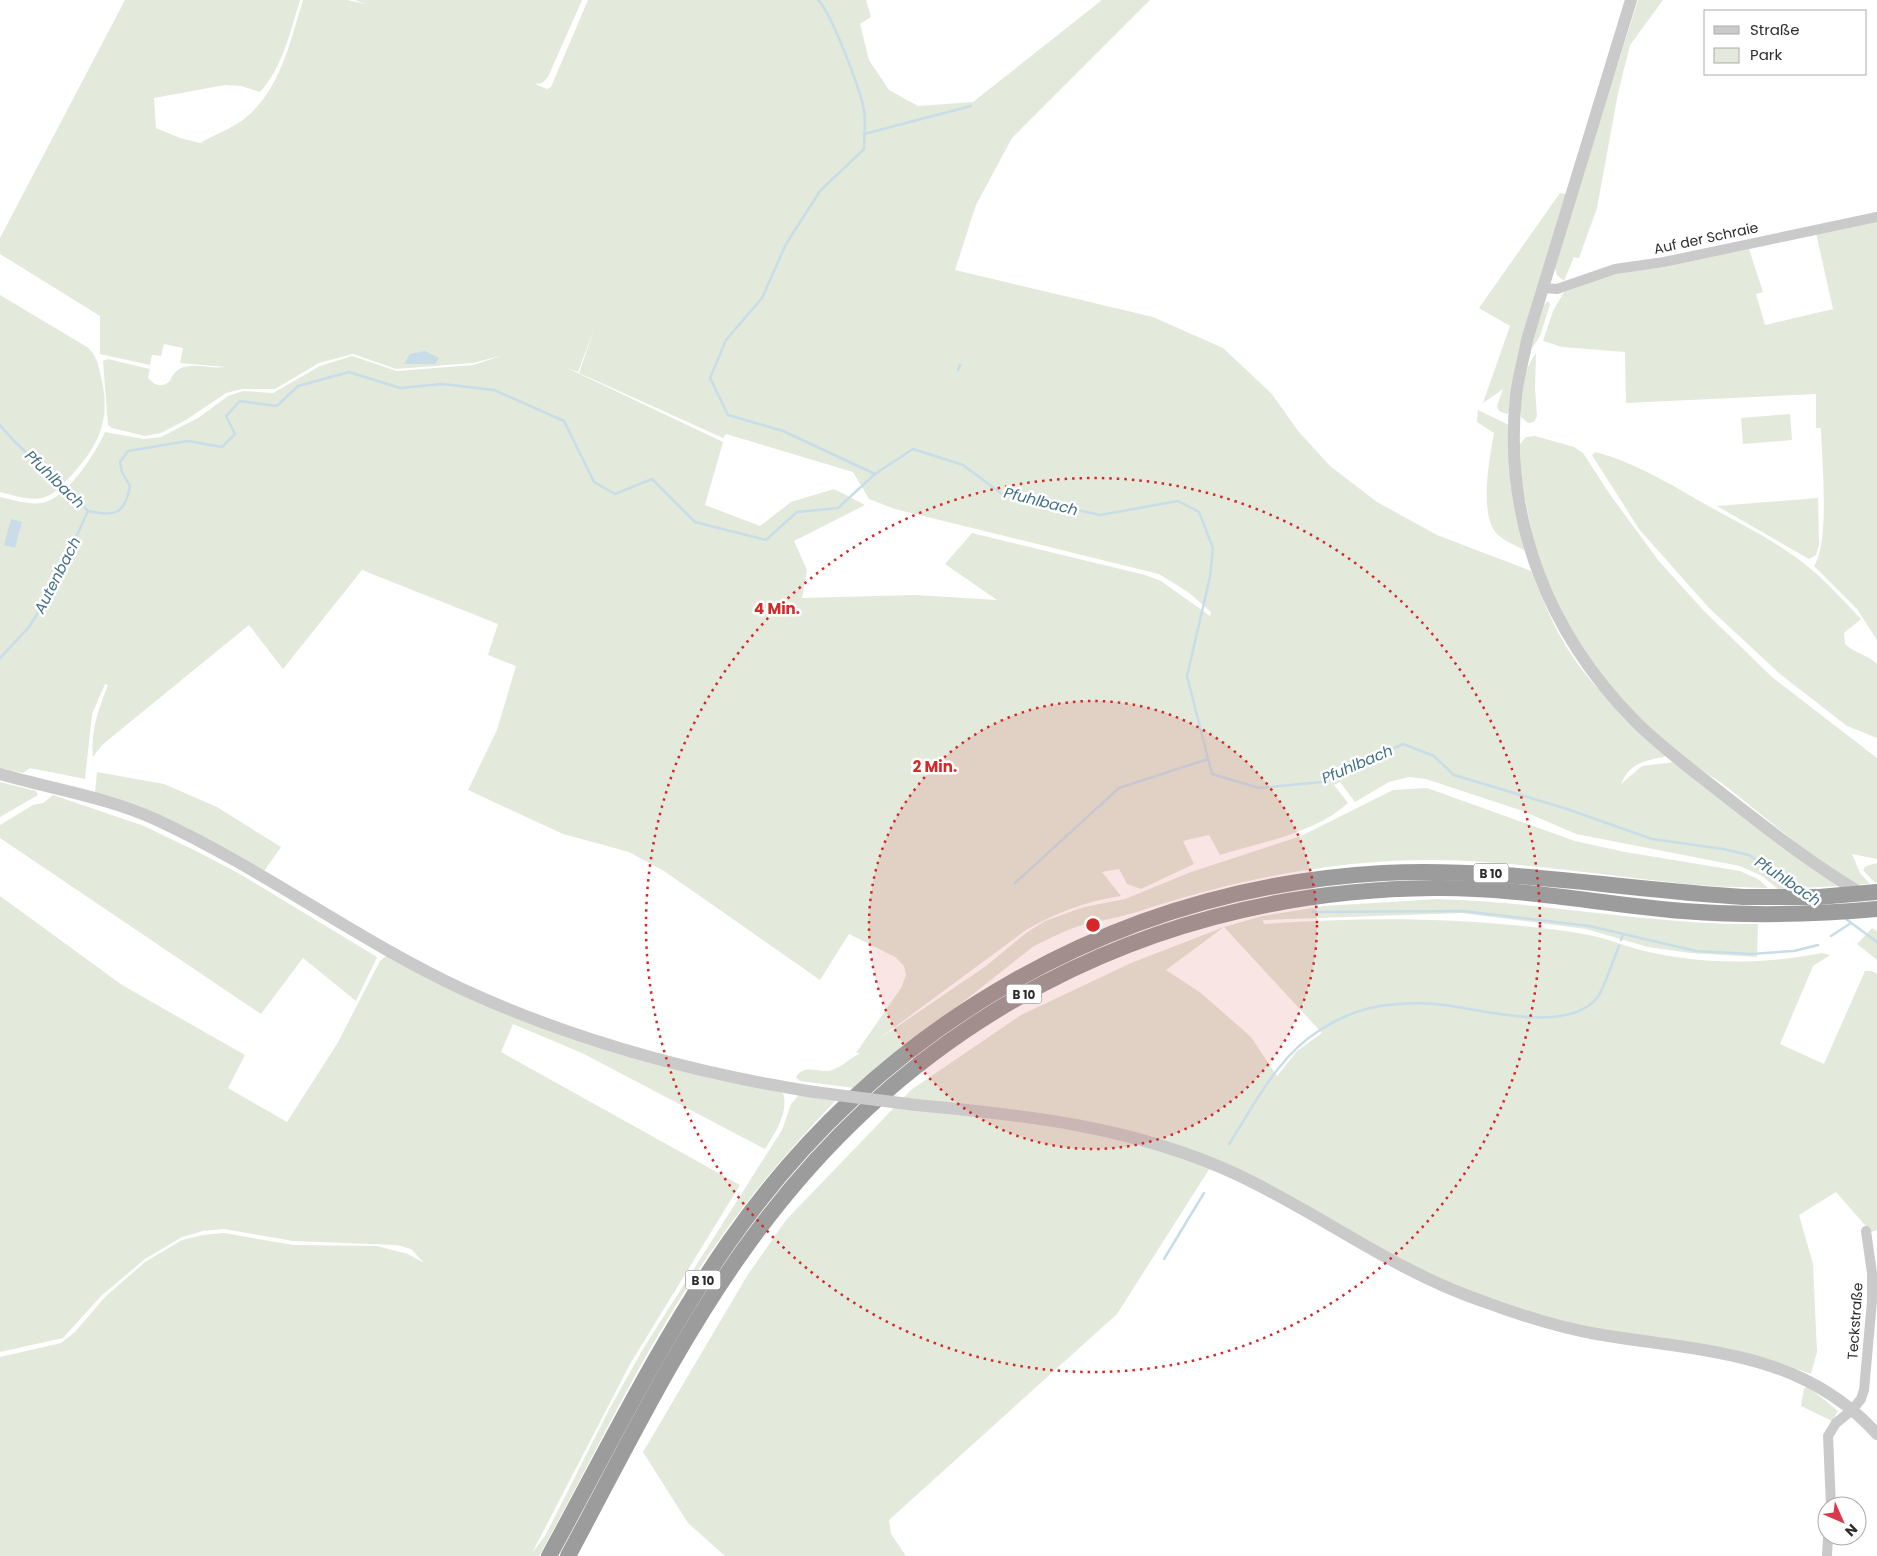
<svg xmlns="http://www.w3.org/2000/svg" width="1877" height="1556" viewBox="0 0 1877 1556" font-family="Poppins,sans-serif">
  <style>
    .green { fill: #e3e9db; fill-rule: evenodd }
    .water { fill: #c8dde8 }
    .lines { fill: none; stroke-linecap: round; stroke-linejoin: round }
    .stream { stroke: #c8dde8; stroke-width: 2.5 }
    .minor { stroke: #cacaca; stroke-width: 10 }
    .tertiary { stroke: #cacaca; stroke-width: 12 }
    .trunk { stroke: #9c9c9c; stroke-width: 16 }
    .tertiary-bridge { stroke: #cacaca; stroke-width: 12 }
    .trunk-bridge { stroke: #9c9c9c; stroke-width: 16 }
    .ring { fill: none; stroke: #d62828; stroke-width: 2.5; stroke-dasharray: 2.5 5 }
    .labels { text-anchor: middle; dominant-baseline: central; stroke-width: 5; stroke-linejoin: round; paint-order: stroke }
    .shield { fill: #fff; stroke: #6c6c6c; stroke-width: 1 }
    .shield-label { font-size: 12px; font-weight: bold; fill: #2d2d2d }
    .street-label { font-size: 14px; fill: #2d2d2d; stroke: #fff }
    .water-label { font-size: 15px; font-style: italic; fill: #417088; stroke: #fff }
    .centre { fill: #d62828; stroke: #fff; stroke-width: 2.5 }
    .ring-label { font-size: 15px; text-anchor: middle; font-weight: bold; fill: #d62828; stroke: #fff; stroke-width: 5; stroke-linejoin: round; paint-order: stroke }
  </style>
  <rect width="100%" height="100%" fill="#fff"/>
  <g class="green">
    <path d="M 125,0 L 300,0 C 290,32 283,67 260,92 L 241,86 L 225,85 L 154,98 L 156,128 L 180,138 L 200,143 C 214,135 231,129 244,119 C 280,91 290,42 303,0 L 347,0 L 365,4 L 355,0 L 582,0 L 548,77 L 542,83 L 535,84 L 547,89 L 551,87 L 588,0 L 866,0 L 871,17 L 860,24 L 869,60 L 889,90 L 918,106 L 973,102 L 1102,0 L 1150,0 L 1012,138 L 976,205 L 955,270 L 1153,317 L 1223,348 L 1271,393 L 1299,432 L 1330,466 L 1377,502 L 1437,535 L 1531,571 C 1541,594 1550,619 1563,641 C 1589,687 1630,721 1669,756 C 1647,760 1630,762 1621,784 L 1642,766 L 1675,762 L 1841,886 L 1778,889 L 1762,876 L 1740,866 L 1576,834 L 1523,811 L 1426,779 L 1409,777 L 1389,782 L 1355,802 L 1340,782 L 1334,785 L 1348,803 C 1314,834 1261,842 1220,855 L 1209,835 L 1183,841 L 1194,864 L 1141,889 L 1127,884 L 1119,869 L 1102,872 L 1121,896 C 1086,901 1056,913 1026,930 L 876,1041 L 986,966 L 1026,933 L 1045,921 L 1084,907 L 1125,899 L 1191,872 L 1301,836 L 1393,790 L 1427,788 L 1575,841 L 1625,852 L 1740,871 L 1758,879 L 1768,888 C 1738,887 1708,887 1678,883 C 1598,875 1518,861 1437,860 C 1335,859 1234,880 1137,912 C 1120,917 1103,920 1086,924 C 1067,929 1051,938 1034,946 L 854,1088 L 800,1081 L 796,1077 C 804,1064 817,1072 829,1071 C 839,1069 851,1058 860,1053 L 856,1053 L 901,988 L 906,975 L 904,966 L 895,957 L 849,934 L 820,980 L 664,871 L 629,852 L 563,834 L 468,790 L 497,730 L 516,666 L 488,655 L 498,624 L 362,570 L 283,669 L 249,625 L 102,745 L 93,757 C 90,732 99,708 108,685 L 105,684 L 92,714 L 85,779 L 30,768 L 23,773 L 0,768 L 0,497 C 14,500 29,505 42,503 C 66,499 96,453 105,432 L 144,439 L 161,437 L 198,418 L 228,396 L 243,391 L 273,393 L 320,366 L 352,356 L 397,371 L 473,365 L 504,355 L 473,363 L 396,369 L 353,354 L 319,363 L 275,389 L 242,389 L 226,393 L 186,420 L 161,433 L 145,436 L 112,428 L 108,425 L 103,361 L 108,359 L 150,369 L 148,378 C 155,386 162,388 170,381 C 180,356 204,370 226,367 L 180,363 L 183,348 L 164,344 L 161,356 L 152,355 L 150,365 L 100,354 L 100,316 L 0,254 L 0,238 ZM 596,324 L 579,373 L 723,438 L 726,434 L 853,472 L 869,499 L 895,509 L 1159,574 L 1188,592 L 1211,612 L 1210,616 L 1161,581 L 1145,575 L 972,533 L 945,564 L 997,600 L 915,595 L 802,598 L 807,570 L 794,541 L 865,505 L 834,489 L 791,502 L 760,526 L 705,505 L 723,442 L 567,368 L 578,372 Z"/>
    <polygon points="1638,0 1663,0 1630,45 1618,93 1597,208 1579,258 1574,257 1564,281 1557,275 1554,266"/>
    <polygon points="1560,193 1566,194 1512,410 1507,414 1499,411 1497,406 1503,389 1483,403 1510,326 1479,308"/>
    <path d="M 1877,222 L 1877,640 L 1857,609 L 1814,566 C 1830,543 1822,459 1821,428 L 1816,428 L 1816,394 L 1626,403 L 1625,352 L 1562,347 L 1543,341 L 1553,311 L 1564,292 L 1620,272 L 1666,267 L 1749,249 L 1763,292 L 1756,294 L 1765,325 L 1833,309 L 1816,233 Z"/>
    <path d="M 0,295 L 87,347 C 97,356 98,364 101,377 C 112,420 98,447 69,478 C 61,485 53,496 42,498 C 29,501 13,495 0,492 Z"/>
    <polygon points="1548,301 1550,304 1540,336 1528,354 1544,305"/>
    <path d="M 1536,353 L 1535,388 L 1537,416 L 1534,422 L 1528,423 L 1521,417 C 1521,391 1521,375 1536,353 Z"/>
    <path d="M 1478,410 L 1511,426 L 1518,513 L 1525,551 C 1517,546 1505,541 1498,535 C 1478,517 1490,457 1494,433 L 1477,422 Z"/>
    <polygon points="1790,414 1792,440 1743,444 1741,418"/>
    <polygon points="1535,436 1574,447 1583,453 1611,496 1658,560 1705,612 1772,677 1877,758 1877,859 1852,854 1860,873 1870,884 1855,885 1809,853 1723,784 1682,757 1640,720 1610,689 1574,637 1537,558 1521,479 1520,444 1526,437"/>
    <path d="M 1595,452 C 1634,462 1670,484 1705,504 C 1735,521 1766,536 1794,556 C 1819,573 1840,597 1861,619 L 1844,633 L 1845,644 C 1854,653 1867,654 1877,664 L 1877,738 L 1847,726 L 1780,674 L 1709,608 L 1639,529 L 1592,455 Z"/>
    <polygon points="1818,498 1819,545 1816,555 1809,559 1717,506"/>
    <polygon points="97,772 164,784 217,807 281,847 264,871 183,826 137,806 95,793"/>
    <polygon points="0,782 36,791 38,795 0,817"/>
    <polygon points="53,795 144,826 198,852 240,874 377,957 356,1001 303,958 261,1014 0,838 0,825 33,805 43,803"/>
    <polygon points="1877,863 1877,882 1875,883 1863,870 1866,866"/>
    <path d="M 0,896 L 122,985 L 245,1055 L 228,1088 L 287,1122 L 337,1044 L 380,961 L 387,955 L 479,1000 L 783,1093 C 789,1112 775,1133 765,1149 L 582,1053 L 513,1024 L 501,1052 L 740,1185 L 630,1364 L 532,1553 L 545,1536 L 610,1408 L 643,1349 L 782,1130 L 791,1104 L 799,1095 L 835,1101 C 790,1149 747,1198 710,1253 C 644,1348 595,1455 539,1556 L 0,1556 L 0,1357 L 61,1343 L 75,1332 L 105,1297 L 145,1262 L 182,1240 L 203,1235 L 224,1233 L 293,1245 L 377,1246 L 408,1254 L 424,1263 L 411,1249 L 397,1245 L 293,1241 L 224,1229 L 203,1231 L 182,1237 L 145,1259 L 101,1296 L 63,1338 L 0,1352 Z"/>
    <path d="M 1438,899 C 1545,902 1651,925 1758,924 L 1757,957 L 1690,953 L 1648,947 L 1586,929 L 1461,913 L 1263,920 L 1264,924 C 1370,916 1478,917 1583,934 C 1605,937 1626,947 1649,952 C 1707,965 1764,964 1822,953 L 1830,955 L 1813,966 L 1780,1044 L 1824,1064 L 1865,971 L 1872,971 L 1877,974 L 1877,1230 L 1871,1232 L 1836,1192 L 1799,1215 L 1813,1264 L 1817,1352 L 1811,1374 L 1769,1359 L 1727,1348 L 1725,1353 L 1590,1332 L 1462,1295 L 1220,1167 L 1210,1168 L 1117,1314 L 889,1520 L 891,1534 L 906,1556 L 725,1556 L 688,1523 L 643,1452 L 747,1276 L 786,1220 L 911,1090 L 1021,1015 L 1131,963 L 1224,927 L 1262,916 L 1324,906 ZM 1224,927 L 1322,1033 L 1297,1051 L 1277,1076 L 1251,1037 L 1201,993 L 1166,970 Z"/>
    <polygon points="1872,928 1877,931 1877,960 1857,944"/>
    <polygon points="1807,1386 1838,1411 1832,1421 1801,1406 1804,1389"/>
  </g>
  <g class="water">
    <polygon points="425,351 439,358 435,364 404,364 410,354"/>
    <polygon points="11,519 22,522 15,548 4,545"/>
  </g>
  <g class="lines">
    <g class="stream">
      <path d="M 818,0 C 832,14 860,89 864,110 C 866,122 864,137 864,149 L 820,191 L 786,244 L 762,298 L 726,340 L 710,378 L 728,415 L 783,431 L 875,474"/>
      <polyline points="864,134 971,106"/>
      <polyline points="958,370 960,365"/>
      <path d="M 0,425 L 14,441 L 88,511 C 115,517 125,514 130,486 L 122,472 L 120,462 L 128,451 L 188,441 L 222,447 L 235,434 L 226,416 L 240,401 L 277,406 L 298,386 L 349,372 L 400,388 L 442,384 L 494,390 L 564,421 L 594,482 L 615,494 L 652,479 L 695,522 L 766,540 L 797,512 L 838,508 L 875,474 L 913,449 L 963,465 L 1002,494 L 1100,515 L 1178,501 L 1199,512 L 1213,548 L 1210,577 L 1187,676 L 1212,774 L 1259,788 L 1321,782 L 1403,744 L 1434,756 L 1454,775 L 1567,809 L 1652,839 L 1723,849 L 1749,855 L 1802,890"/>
      <polyline points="0,658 29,627 51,592 88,511"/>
      <polyline points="1015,883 1119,788 1208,759"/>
      <polyline points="1313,912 1463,911 1589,926 1696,951 1751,954 1794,951 1818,945"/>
      <polyline points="1846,919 1877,942"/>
      <polyline points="1831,936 1851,923"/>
      <polyline points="1621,940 1623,935"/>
      <path d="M 1229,1144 C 1255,1104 1278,1056 1320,1030 C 1343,1015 1371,1005 1399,1004 C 1413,1003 1430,1003 1444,1005 C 1483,1010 1567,1034 1597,998 C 1604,989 1614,958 1619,946"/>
      <polyline points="1164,1259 1204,1193"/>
    </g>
    <g class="minor">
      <polyline points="1543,288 1557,289 1615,269 1664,262 1877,217"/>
      <polyline points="1831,1506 1828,1436 1836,1423 1852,1410 1861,1399 1864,1390 1872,1301 1872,1273 1866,1231"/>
      <polyline points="1827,1556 1828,1536"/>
    </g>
    <g class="tertiary">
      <path d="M 1631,0 L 1527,340 C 1524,358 1518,377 1516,396 C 1503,520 1549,634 1635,721 C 1661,747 1691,769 1720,792 C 1766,828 1813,865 1864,895"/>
      <path d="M 0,774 C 52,789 107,797 157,820 C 263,869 357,940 462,989 C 573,1040 694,1073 814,1092"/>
      <path d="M 916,1105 C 1026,1115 1136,1127 1238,1175 C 1321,1214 1394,1271 1482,1301 C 1517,1314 1554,1326 1591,1333 C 1697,1352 1799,1348 1877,1434"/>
    </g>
    <g class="trunk">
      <path d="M 549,1556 C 607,1450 660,1341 729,1242 C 881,1024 1117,888 1383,873 C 1504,867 1624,890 1744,897"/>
      <path d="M 568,1556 C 624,1452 676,1344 745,1248 C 909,1018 1151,891 1434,888 C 1517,887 1600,904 1683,911 C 1748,916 1812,915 1877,909"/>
    </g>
    <polyline class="tertiary-bridge" points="814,1092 916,1105"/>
    <polyline class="trunk-bridge" points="1744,897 1819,897 1877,892"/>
  </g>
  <circle cx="1093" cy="925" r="224" fill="#d62828" fill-opacity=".12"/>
  <g class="ring">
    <circle cx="1093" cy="925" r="224"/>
    <circle cx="1093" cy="925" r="447"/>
  </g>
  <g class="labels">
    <g class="shield">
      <rect x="1473.5" y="863.5" width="35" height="19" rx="4"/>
      <rect x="1006.5" y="984.5" width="35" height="19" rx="4"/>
      <rect x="685.5" y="1270.5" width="35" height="19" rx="4"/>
    </g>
    <g class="shield-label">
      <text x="1491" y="873">B 10</text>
      <text x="1024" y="994">B 10</text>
      <text x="703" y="1280">B 10</text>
    </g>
    <g class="street-label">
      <text transform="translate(1706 238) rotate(-12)">Auf der Schraie</text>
      <text transform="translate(1855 1321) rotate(-86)">Teckstraße</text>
    </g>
    <g class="water-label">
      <text transform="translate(55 479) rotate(44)">Pfuhlbach</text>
      <text transform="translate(1041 501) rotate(14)">Pfuhlbach</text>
      <text transform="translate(57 575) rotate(-63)">Autenbach</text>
      <text transform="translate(1357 764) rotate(-23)">Pfuhlbach</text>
      <text transform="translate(1788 881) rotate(34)">Pfuhlbach</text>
    </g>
  </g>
  <circle cx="1093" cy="925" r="8" class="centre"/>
  <g class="ring-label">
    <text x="777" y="614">4 Min.</text>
    <text x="935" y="772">2 Min.</text>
  </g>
  <rect x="1704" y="10" width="162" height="65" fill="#ffffff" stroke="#ababab"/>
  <rect x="1714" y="26" width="25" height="8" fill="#cacaca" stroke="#ababab"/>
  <text x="1750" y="35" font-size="15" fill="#2d2d2d">Straße</text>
  <rect x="1714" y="48" width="25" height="15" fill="#e3e9db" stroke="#ababab"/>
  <text x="1750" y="60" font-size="15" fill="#2d2d2d">Park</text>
  <g transform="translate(1842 1521) rotate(135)"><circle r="24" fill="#ffffff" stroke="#ababab"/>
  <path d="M0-4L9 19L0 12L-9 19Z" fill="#d83a4d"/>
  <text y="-8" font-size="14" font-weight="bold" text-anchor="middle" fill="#2d2d2d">N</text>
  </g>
</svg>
